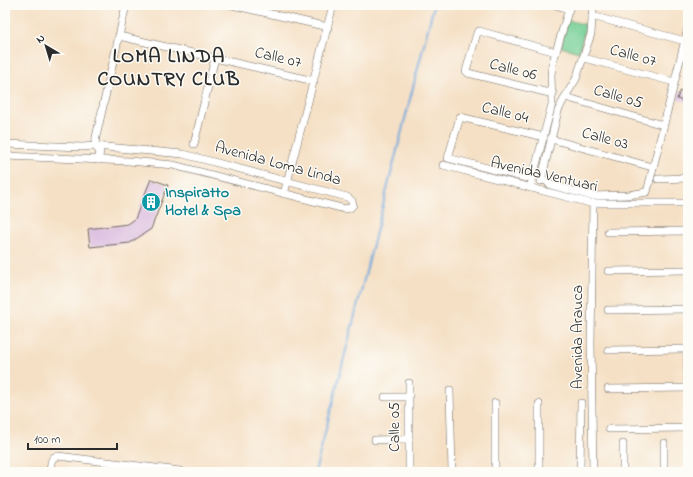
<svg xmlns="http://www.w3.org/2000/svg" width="693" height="477" viewBox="0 0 693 477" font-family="'Indie Flower',sans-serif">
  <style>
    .green { fill: #76cf95; stroke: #507d60 }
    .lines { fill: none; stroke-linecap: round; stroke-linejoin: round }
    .stream { stroke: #6ea7dd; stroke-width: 2 }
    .building { fill: #d8b7dd }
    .minor-casing { stroke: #726a61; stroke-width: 8 }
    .minor { stroke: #fff; stroke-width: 7 }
    .labels { text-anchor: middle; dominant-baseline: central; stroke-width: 3; stroke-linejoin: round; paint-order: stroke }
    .street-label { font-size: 16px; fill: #2b2b2b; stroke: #fdfcf7 }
    .culture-label { font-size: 16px; font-weight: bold; fill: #0d838f; stroke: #fdfcf7; text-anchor: start }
    .district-label { font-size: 20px; font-weight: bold; letter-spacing: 1px; fill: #2b2b2b; stroke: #fdfcf7 }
  </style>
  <rect width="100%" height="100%" fill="#fdfcf7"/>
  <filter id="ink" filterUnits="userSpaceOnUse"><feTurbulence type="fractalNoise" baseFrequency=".025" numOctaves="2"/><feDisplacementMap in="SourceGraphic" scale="8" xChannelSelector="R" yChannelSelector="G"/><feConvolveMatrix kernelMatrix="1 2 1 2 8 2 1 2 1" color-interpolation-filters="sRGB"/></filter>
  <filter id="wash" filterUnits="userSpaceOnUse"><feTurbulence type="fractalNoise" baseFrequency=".012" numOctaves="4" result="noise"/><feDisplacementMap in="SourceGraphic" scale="16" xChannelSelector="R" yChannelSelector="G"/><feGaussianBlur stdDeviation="0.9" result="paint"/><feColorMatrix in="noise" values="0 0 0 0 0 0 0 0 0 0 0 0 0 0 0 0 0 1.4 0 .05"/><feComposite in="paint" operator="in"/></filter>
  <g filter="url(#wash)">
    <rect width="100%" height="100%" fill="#f5e0c5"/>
    <polygon class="green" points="568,20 586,25 579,52 561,47"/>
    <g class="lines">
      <polyline class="stream" points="315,472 434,5"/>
    </g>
    <g id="blocks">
      <g class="building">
        <polygon points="680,91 688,93 688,102 677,99"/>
        <polygon points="151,179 168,185 151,229 130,243 90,247 88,229 128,224 135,219"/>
      </g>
    </g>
  </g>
  <g filter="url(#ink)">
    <use href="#blocks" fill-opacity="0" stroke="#726a61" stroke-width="1"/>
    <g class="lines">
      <g class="minor-casing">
        <g id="minor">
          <polyline points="232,5 328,27"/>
          <polyline points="555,5 569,9"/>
          <polyline points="592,16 685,41"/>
          <polyline points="119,36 314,81"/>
          <polyline points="584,58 674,82"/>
          <polyline points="553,94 468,73 466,71 477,33 479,31 556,52"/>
          <polyline points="565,97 663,125"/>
          <polyline points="551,139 652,167"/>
          <polyline points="5,144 82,147 95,146 183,154 347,197 352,201 353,205 350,208 345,209 173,165 129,161 5,156"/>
          <polyline points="194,144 215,58"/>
          <polyline points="98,160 100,152 95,146 96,137 126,5"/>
          <polyline points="443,165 590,203 688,203"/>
          <polyline points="526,178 448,158 460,117 544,137"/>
          <polyline points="542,178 551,185 592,196 628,195 647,192 688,28"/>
          <polyline points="658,179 688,178"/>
          <polyline points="541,181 558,111 565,97 576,79 591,34 593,5"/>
          <polyline points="530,188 552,104 551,76 552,65 570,5"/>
          <polyline points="284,194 333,5"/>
          <polyline points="593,203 591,343 593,472"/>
          <polyline points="608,232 688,231"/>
          <polyline points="608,271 688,270"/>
          <polyline points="608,310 688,309"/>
          <polyline points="687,349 688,386"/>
          <polyline points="608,350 688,349"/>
          <polyline points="608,389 688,388"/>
          <polyline points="450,390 452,472"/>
          <polyline points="385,397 408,397"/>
          <polyline points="495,403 495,472"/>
          <polyline points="539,404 539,472"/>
          <polyline points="609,429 685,428 688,425"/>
          <polyline points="375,440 409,439"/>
          <path d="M 50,472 C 51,465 50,456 58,456 L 180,471"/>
          <polyline points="409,472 409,383"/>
          <polyline points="580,472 581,403"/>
          <polyline points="623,472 623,444"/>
          <polyline points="664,472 664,443"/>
        </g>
      </g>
      <use href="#minor" class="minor"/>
    </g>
  </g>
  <defs>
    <g id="building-disc" transform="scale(1)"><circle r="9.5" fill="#0f9aa8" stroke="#fdfcf7"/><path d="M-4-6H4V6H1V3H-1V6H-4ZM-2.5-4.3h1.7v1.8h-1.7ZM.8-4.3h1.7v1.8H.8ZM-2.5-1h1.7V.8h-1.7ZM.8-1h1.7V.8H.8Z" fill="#fff"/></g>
  </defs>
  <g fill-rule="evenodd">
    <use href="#building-disc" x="151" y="202"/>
  </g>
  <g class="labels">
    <g class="street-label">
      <text transform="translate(633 56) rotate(15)">Calle 07</text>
      <text transform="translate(278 58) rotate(13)">Calle 07</text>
      <text transform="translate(513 70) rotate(14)">Calle 06</text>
      <text transform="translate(618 97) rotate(16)">Calle 05</text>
      <text transform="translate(505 113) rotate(14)">Calle 04</text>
      <text transform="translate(605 139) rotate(15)">Calle 03</text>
      <text transform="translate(278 164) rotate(15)">Avenida Loma Linda</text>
      <text transform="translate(544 175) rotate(13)">Avenida Ventuari</text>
      <text transform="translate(578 337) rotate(-90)">Avenida Arauca</text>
      <text transform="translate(395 427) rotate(-90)">Calle 05</text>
    </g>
    <g class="culture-label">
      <text x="165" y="193">Inspiratto<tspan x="165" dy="18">Hotel &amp; Spa</tspan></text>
    </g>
    <g class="district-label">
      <text x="169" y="57">LOMA LINDA<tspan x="169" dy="23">COUNTRY CLUB</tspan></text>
    </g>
  </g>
  <rect width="693" height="477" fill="none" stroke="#fdfcf7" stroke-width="20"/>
  <g transform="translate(46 46) rotate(322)" stroke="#fdfcf7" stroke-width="3" paint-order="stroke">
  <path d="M0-3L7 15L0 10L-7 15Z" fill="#2b2b2b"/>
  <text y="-6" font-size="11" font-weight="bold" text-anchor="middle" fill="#2b2b2b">N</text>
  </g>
  <path d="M28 443v6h89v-6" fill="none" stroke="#2b2b2b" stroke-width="2"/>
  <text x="34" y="443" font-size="12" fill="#2b2b2b" stroke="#fdfcf7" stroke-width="3" paint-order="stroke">100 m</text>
</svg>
